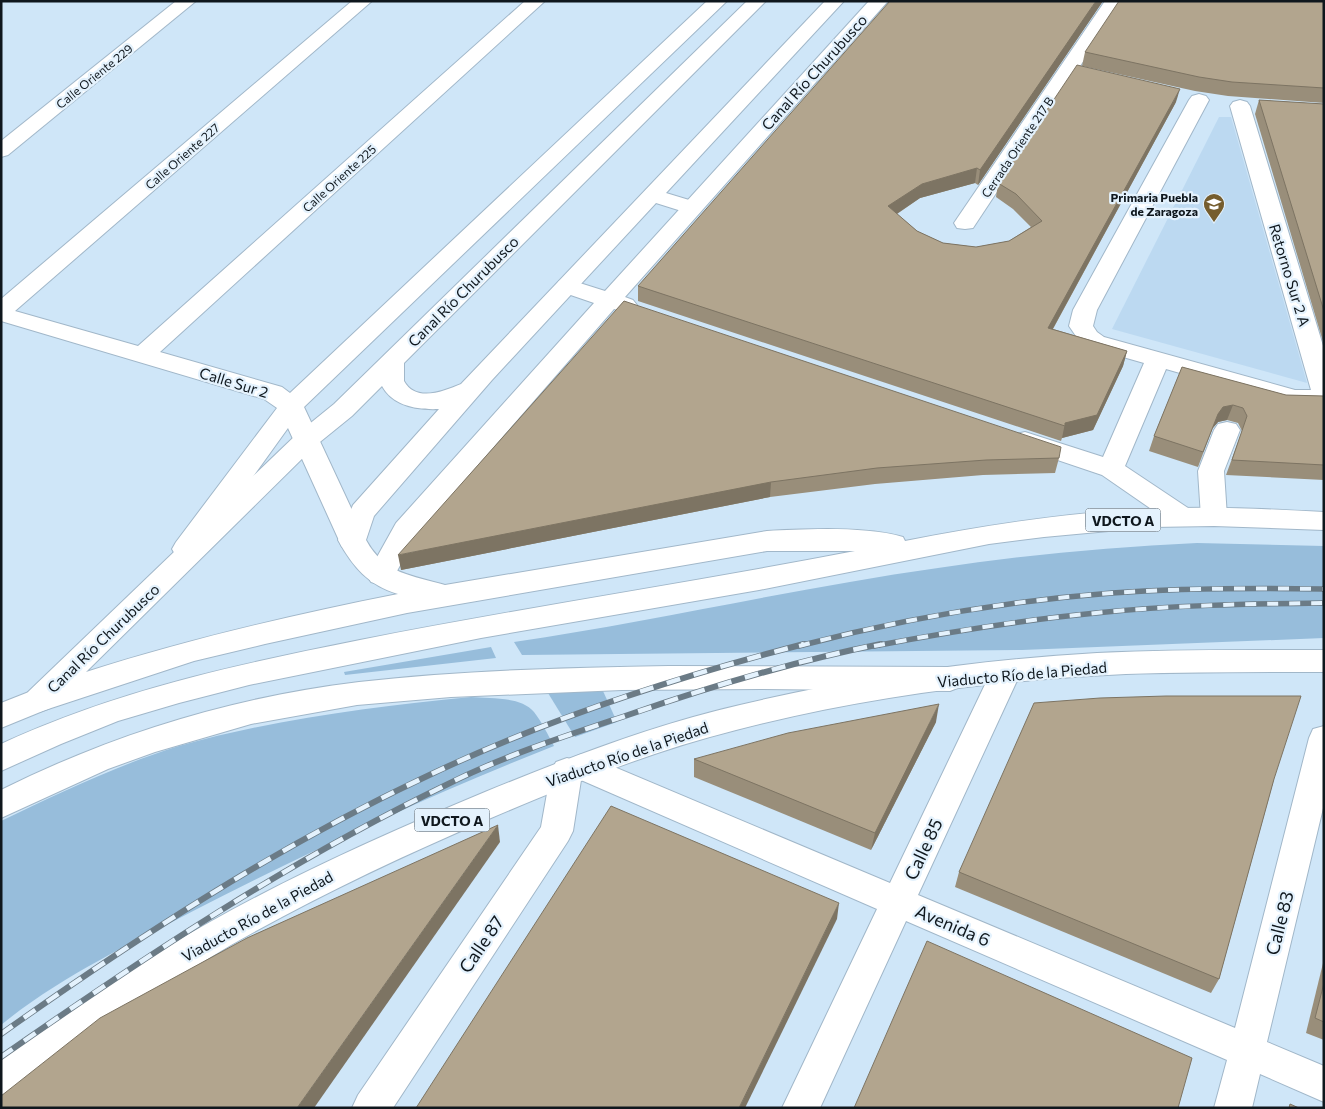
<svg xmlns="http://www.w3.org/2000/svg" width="1325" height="1109" viewBox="0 0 1325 1109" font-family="Commissioner,sans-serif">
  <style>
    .built { fill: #bcd9f1 }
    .green { fill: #97bddb }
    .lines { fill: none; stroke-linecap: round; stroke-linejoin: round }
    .minor-casing { stroke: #a1b7c9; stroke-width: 2 }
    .major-casing { stroke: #a1b7c9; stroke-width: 2 }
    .highway-casing { stroke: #a1b7c9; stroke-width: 2 }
    .minor { fill: #fff; fill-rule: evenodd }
    .major { fill: #fff; fill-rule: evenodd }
    .highway { fill: #fff; fill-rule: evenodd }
    .rail-far1-casing { stroke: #6b7b86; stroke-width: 5.5 }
    .rail-casing { stroke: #6b7b86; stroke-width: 6 }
    .rail-far1 { stroke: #e4f2fd; stroke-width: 4; stroke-dasharray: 11; stroke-linecap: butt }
    .rail { stroke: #e4f2fd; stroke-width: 4.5; stroke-dasharray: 14; stroke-linecap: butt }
    .wall { fill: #998e7a }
    .shaded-wall { fill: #7d7463 }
    .building { fill: #b2a58e; stroke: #7d7463 }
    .labels { text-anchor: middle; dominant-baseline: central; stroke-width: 4.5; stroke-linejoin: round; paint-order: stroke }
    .far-street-label { font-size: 12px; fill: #0f171d; stroke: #e4f2fd }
    .far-poi-label { font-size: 12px; font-weight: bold; fill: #0f171d; stroke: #e4f2fd; text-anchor: end }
    .shield { fill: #e4f2fd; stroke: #4f5960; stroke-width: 1 }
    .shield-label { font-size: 14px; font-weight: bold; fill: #0f171d }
    .street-label { font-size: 15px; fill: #0f171d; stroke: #e4f2fd }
    .near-street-label { font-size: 18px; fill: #0f171d; stroke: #e4f2fd }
  </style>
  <rect width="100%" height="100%" fill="#cfe6f8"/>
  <polygon class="built" points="1219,117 1231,117 1307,383 1112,329"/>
  <g class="green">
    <path d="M 1197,543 L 1324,546 L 1324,638 L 1022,650 L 522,655 L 514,642 C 656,621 796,588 938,568 C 1024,555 1110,547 1197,543 Z"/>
    <polygon points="491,647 496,658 345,675 344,672"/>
    <polygon points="603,691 617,722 575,737 548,693"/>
    <path d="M 471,697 C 490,699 521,696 534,712 C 542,722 548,735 554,746 C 432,794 314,849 197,909 C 130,944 60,977 1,1025 L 1,821 C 57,794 120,764 179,746 C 275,719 372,707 471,697 Z"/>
  </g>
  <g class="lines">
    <g class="minor-casing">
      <g id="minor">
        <polygon points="176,1 196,1 8,155 1,157 1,141"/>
        <polygon points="352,1 372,1 15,311 138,346 525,1 545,1 160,352 282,387 290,393 707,1 727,1 304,407 366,540 362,547 352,550 342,547 288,428 196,556 186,559 176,556 172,549 176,542 277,408 264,399 1,321 1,299"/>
        <polygon points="869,1 888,1 625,297 633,300 637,305 633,310 625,312 614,309 416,536 391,582 381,585 371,582 367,575 396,523 594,303 559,291 556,286 559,281 567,279 605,291"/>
        <polygon points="1105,1 1123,1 973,228 965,229 957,228 954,223"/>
        <polygon points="1199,94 1206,96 1209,100 1097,310 1093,326 1097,332 1104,337 1295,390 1311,390 1230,106 1233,102 1240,100 1247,102 1250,106 1324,349 1324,403 1312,407 1295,406 1166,369 1125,466 1191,510 1195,517 1191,524 1182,526 1173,524 1102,475 1016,446 1012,440 1016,434 1025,432 1103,457 1144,363 1088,347 1080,342 1069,326 1073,310 1189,100 1192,96"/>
        <polygon points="1227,422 1236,424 1240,430 1224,471 1227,517 1223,524 1214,526 1205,524 1201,517 1198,471 1214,430 1218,424"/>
        <polygon points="1006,661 1016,664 1021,672 918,895 1235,1028 1309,738 1313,729 1324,726 1324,804 1267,1042 1324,1066 1324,1102 1260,1074 1252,1108 1214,1108 1227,1060 906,921 820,1108 782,1108 877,909 581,780 573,831 568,841 393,1108 352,1108 358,1095 541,827 551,771 556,762 567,758 570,759 582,754 593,758 890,883 991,672 996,664"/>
      </g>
    </g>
    <g class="major-casing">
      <g id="major">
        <path d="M 747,1 L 766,1 L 404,363 L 404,381 C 416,403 444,391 461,384 L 825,1 L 844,1 L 666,193 L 699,203 L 702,208 L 699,213 L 691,214 L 656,203 L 492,380 L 374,516 L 366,540 C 385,575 412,575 445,585 L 767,531 C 805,529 867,526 903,537 L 905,541 C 987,525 1069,512 1153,509 C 1210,506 1267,509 1324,512 L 1324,530 L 1214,526 L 1152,527 L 1044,537 L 989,544 L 759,590 L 481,638 L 249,685 L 179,703 L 118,721 L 61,744 L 1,771 L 1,744 C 118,690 235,665 360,640 C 525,607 691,583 855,551 L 767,551 L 407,613 L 265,644 L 194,661 L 39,712 L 28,708 L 24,700 L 28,692 L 297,434 L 334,404 ZM 382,386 C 393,406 417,410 439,409 L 353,505 L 338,540 C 353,567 368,585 398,594 C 292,615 189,639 86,672 L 315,446 L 352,416 Z"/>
        <path d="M 1324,650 L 1324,672 C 1258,672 1192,672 1126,674 C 995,680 863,697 736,730 C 652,751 571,784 491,818 C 402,856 315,897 231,945 C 156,989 84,1039 14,1089 L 1,1095 L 1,1055 C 69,1008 138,962 210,922 C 299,872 392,831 485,792 C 568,758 653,725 740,705 C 857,677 977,660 1097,653 C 1173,649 1248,650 1324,650 Z"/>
      </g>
    </g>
    <g class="highway-casing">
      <g id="highway">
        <path d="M 669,666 L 950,667 L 960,671 L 965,679 L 960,687 L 950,691 L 762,689 L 622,690 L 451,697 L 357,705 L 251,724 L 155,752 L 108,769 L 1,818 L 1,790 C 113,734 234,697 359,682 C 461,670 565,668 669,666 Z"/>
        <polygon points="39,688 50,692 54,700 50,708 1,728 1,703"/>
      </g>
    </g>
    <use href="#minor" class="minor"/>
    <use href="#major" class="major"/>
    <use href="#highway" class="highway"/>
    <g class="rail-far1-casing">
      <g id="rail-far1">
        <path d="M 799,646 C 902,619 1007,601 1112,593 C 1183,588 1253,588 1324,589"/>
        <path d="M 874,646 C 948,632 1022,620 1096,613 C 1172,605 1248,604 1324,603"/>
      </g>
    </g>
    <g class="rail-casing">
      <g id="rail">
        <path d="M 1,1034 C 135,939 273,849 421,779 C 543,720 673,678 804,644"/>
        <path d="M 1,1057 C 144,957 289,861 446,785 C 503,756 565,736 625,716 C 709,687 794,661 881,644"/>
      </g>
    </g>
    <use href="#rail-far1" class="rail-far1"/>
    <use href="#rail" class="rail"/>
  </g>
  <g class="wall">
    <polygon points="1103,1 978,185 975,183 920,198 897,214 917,231 943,243 976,247 1009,241 1031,227 1013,209 996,197 998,183 1176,102 1053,329 1127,351 1123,366 1093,430 1062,438 1061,441 638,301 638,286"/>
    <polygon points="1324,1 1324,103 1228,96 1195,91 1082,66 1085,52"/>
    <polygon points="1259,100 1324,104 1324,345 1255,114"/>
    <polygon points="624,301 1059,458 1055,473 983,475 875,484 770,497 401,570"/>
    <polygon points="1182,367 1286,395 1324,396 1324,480 1226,475 1242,431 1238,423 1227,420 1218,422 1212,429 1198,467 1149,451 1154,436"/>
    <polygon points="936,722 871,850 694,777 694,759"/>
    <polygon points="1274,779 1219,979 1211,993 955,887 959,872"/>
    <polygon points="1324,959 1324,1040 1306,1033"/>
  </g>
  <g class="shaded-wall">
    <polygon points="1096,1 1103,1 978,185 980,170"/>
    <polygon points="1180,89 1176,102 1045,343 1048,328"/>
    <polygon points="977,168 975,183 920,198 886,221 888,206 922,184"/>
    <polygon points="1127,351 1123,366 1093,430 1062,438 1065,423"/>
    <polygon points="1233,405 1227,420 1218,422 1212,429 1198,467 1218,414 1223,407"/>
    <polygon points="771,482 770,497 401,570 398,555"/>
    <polygon points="939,704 936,722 871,850 875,833"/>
    <polygon points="498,825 500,842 314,1108 297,1108"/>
    <polygon points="839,903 837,919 745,1108 739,1108"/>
  </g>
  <g class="building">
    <polygon points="890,1 1096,1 980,170 977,168 922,184 888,206 917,231 943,243 976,247 1009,241 1042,221 1016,194 998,183 1077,65 1180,89 1048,328 1127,351 1097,415 1065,423 1065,426 638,286"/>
    <polygon points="1119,1 1324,1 1324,88 1232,82 1199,77 1085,52"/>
    <polygon points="1259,100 1324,104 1324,311"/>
    <polygon points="624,301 1061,447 1059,458 986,460 877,468 771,482 398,555"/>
    <polygon points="1182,367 1286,395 1324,396 1324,465 1232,460 1247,416 1243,408 1233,405 1223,407 1218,414 1203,452 1154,436"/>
    <polygon points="1166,696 1301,696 1274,779 1219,979 959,872 1034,703 1100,698"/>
    <polygon points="939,704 875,833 694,759 788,733"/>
    <polygon points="611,806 839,903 739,1108 416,1108"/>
    <polygon points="498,825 297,1108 1,1108 1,1096 100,1018 247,938"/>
    <polygon points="927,941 1192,1058 1178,1108 854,1108"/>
    <polygon points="1324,983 1324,1022 1315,1018"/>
    <polygon points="1290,1104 1299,1108 1289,1108"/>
  </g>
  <defs>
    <g id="school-pin" transform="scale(1.125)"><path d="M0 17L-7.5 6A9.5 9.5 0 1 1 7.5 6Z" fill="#755d2e" stroke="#e4f2fd"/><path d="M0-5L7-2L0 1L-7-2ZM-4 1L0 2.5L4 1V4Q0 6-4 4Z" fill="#fff"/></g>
  </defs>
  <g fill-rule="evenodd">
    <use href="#school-pin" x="1214" y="204"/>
  </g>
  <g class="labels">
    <g class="far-street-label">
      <text transform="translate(94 76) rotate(-39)">Calle Oriente 229</text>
      <text transform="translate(1017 147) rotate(-56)">Cerrada Oriente 217 B</text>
      <text transform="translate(182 156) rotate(-41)">Calle Oriente 227</text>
      <text transform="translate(339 178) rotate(-42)">Calle Oriente 225</text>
    </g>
    <g class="far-poi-label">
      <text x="1198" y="197">Primaria Puebla<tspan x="1198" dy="14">de Zaragoza</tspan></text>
    </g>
    <g class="shield">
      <rect x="1085.5" y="508.5" width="75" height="23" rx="4"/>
      <rect x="414.5" y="808.5" width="75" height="23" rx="4"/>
    </g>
    <g class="shield-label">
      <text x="1123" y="520">VDCTO A</text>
      <text x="452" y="820">VDCTO A</text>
    </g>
    <g class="street-label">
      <text transform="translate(814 72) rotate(-48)">Canal Río Churubusco</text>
      <text transform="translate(1290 275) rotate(73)">Retorno Sur 2 A</text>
      <text transform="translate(463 291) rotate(-45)">Canal Río Churubusco</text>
      <text transform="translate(234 382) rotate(17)">Calle Sur 2</text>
      <text transform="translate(103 638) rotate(-44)">Canal Río Churubusco</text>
      <text transform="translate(1022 674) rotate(-5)">Viaducto Río de la Piedad</text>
      <text transform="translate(627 754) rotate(-19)">Viaducto Río de la Piedad</text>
      <text transform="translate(257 916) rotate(-29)">Viaducto Río de la Piedad</text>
    </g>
    <g class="near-street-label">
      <text transform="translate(923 849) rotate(-65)">Calle 85</text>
      <text transform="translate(1279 923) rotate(-76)">Calle 83</text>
      <text transform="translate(953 925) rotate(23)">Avenida 6</text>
      <text transform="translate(481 944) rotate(-56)">Calle 87</text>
    </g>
  </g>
  <rect width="1325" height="1109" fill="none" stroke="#0f171d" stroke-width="5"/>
</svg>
